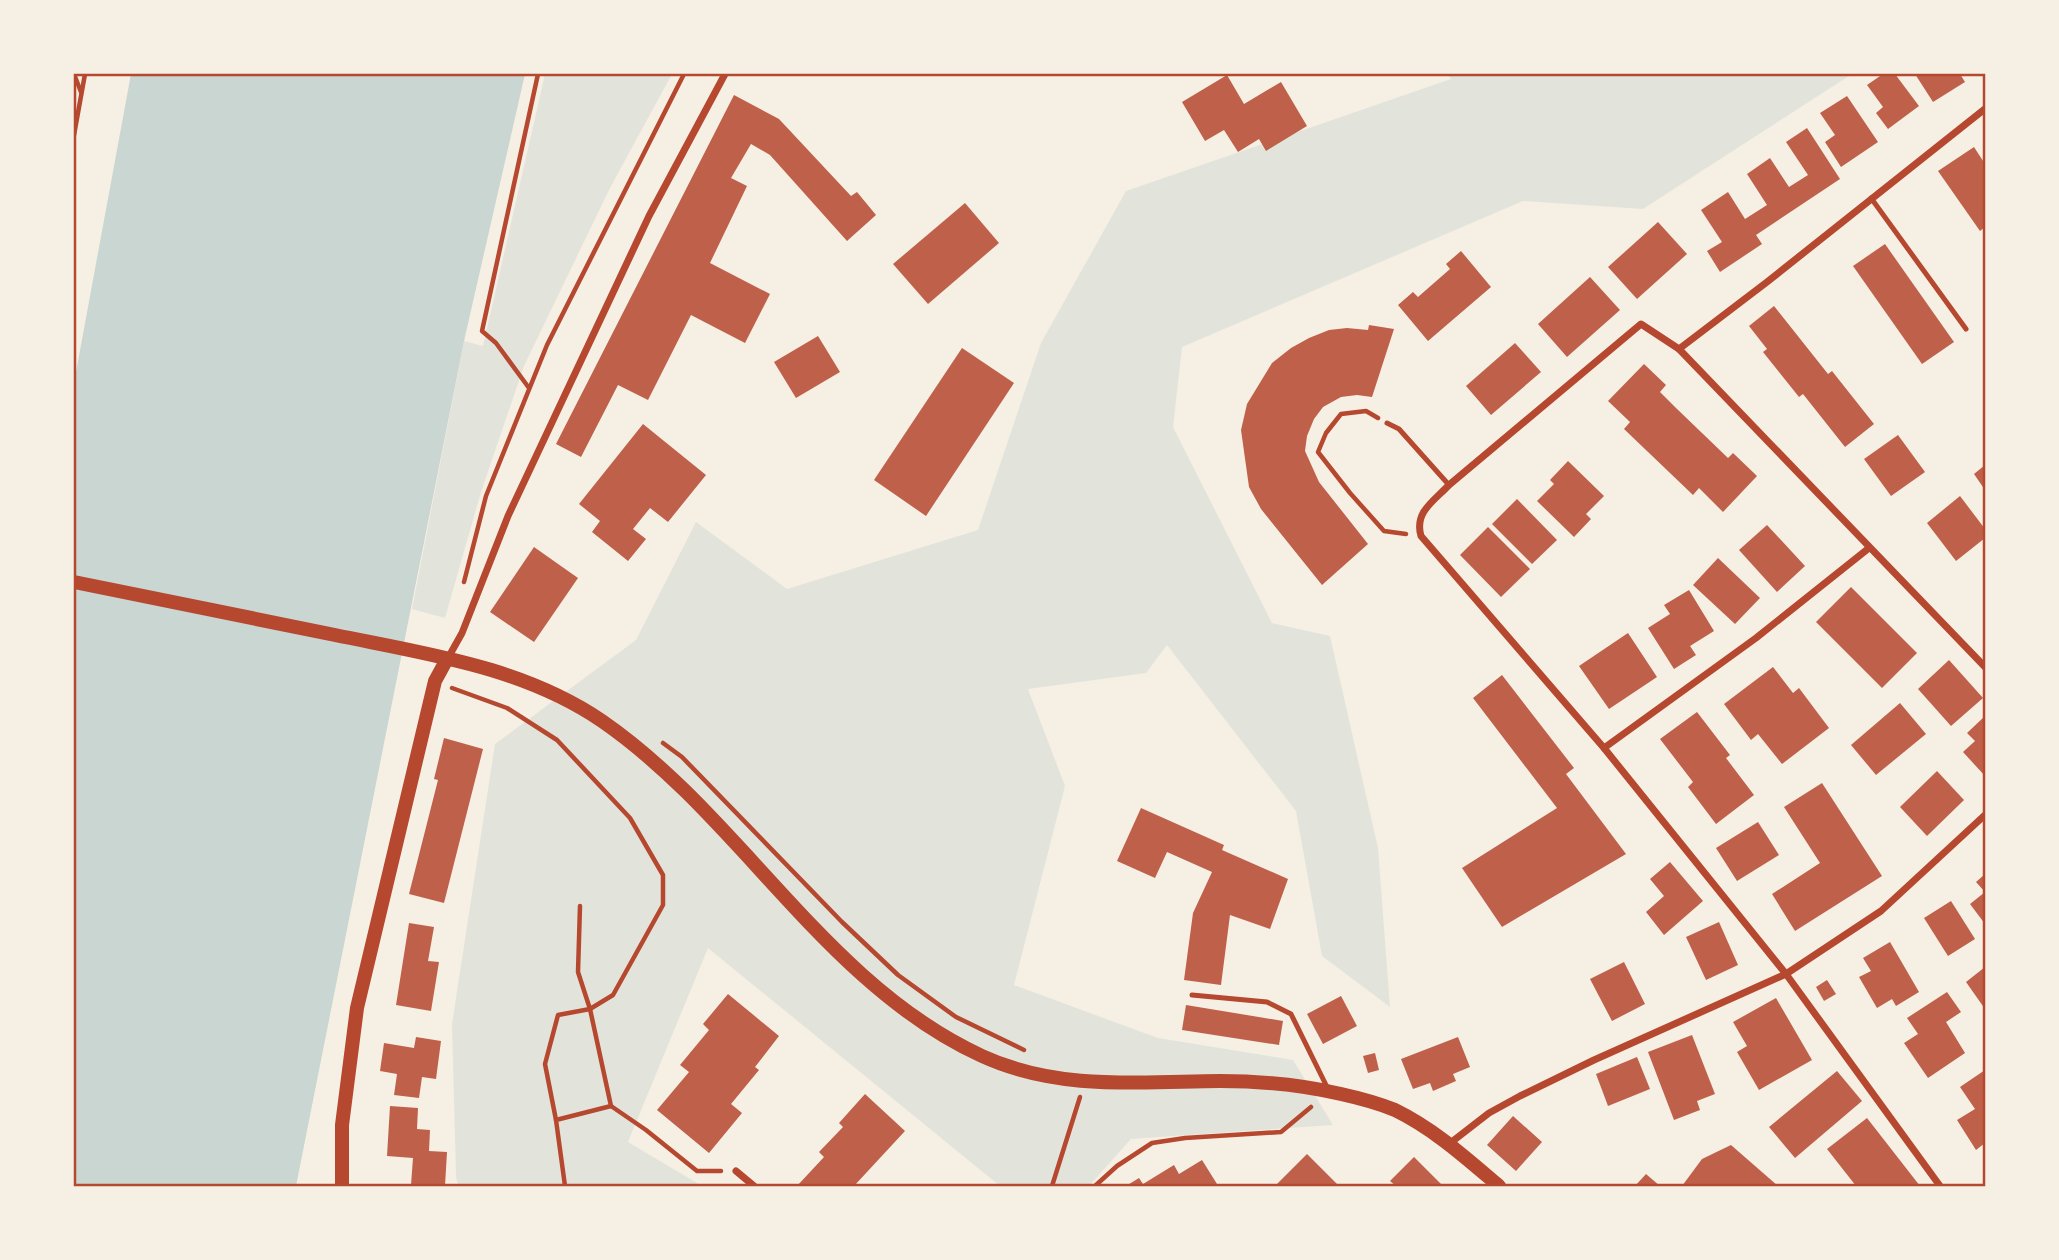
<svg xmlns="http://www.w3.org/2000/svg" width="2059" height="1260" viewBox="0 0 2059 1260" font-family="Quicksand,sans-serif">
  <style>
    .green { fill: #e2e4dc }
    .water { fill: #c9d6d2 }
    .building { fill: #bf614a }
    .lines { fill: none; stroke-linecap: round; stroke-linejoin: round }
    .path { stroke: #b5482f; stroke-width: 4.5 }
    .service { stroke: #b5482f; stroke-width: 5 }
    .minor { stroke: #b5482f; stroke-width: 7 }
    .secondary { stroke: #b5482f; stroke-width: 14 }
    .neatline { fill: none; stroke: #b5482f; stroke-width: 2.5 }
  </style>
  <rect width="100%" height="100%" fill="#f6efe4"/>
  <g class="green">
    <polygon points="545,74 672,74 610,188 524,366 481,492 445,618 412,609 464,341 483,346"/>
    <polygon points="1448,74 1852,74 1643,209 1523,201 1182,347 1173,427 1272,623 1330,636 1378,848 1390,1007 1322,956 1296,811 1167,645 1146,673 1028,689 1065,786 1014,985 1158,1038 1293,1060 1333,1125 1131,1139 1089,1186 1000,1186 708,948 628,1142 702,1186 458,1186 456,1176 452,1024 495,744 636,640 696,522 787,589 978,530 1041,343 1126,191 1451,79"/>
  </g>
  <polygon class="water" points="131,74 525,74 464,341 296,1186 74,1186 74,383"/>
  <g class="building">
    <polygon points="1883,74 1895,74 1919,106 1888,129 1876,113 1883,107 1867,85"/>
    <polygon points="1915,74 1960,74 1965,82 1933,102"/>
    <polygon points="1227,75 1244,104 1281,82 1307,126 1266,151 1259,139 1238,152 1224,130 1205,141 1182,102"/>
    <polygon points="734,95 779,119 851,196 857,192 876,215 847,241 770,155 751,144 731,178 747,186 710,263 770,294 745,343 691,315 648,400 618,385 581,457 556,444"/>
    <polygon points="1847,96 1878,142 1841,167 1825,142 1835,135 1820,113"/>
    <polygon points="1807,128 1840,179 1756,235 1762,244 1720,272 1707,251 1722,242 1701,210 1728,192 1745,219 1767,205 1747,174 1770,158 1789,187 1808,175 1786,142"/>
    <polygon points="1974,147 1985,164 1985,227 1980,231 1938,171"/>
    <polygon points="965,203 999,243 928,304 893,264"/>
    <polygon points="1658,222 1687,254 1637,299 1608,267"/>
    <polygon points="1885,244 1954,342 1922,364 1853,266"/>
    <polygon points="1461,251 1491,287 1428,341 1398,305 1413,292 1418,297 1450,269 1446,264"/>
    <polygon points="1590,277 1620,310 1567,357 1538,324"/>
    <polygon points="1774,306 1828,374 1832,371 1874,424 1845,447 1803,394 1799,397 1763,352 1767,349 1749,326"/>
    <polygon points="1369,325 1394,329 1372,397 1357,395 1341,397 1323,407 1314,419 1307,436 1305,451 1319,482 1368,544 1322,585 1261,509 1249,487 1241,430 1247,404 1272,363 1291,348 1309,338 1329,330 1347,328 1368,330"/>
    <polygon points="818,336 840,372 796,398 774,362"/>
    <polygon points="1515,343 1541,372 1491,415 1466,386"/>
    <polygon points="962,348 1014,383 926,516 874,480"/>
    <polygon points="1644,364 1666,385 1660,392 1676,408 1728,458 1733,453 1757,476 1723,512 1699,488 1693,495 1624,429 1630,422 1608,401"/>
    <polygon points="643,424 706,475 668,522 650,508 633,529 646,539 628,561 592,532 600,521 579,504"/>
    <polygon points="1898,435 1925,472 1891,496 1864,459"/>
    <polygon points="1568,461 1604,496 1586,514 1591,519 1574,537 1537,501 1554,484 1550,480"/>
    <polygon points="1985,465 1985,490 1974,474"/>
    <polygon points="1960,496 1985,529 1985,538 1956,561 1927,523"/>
    <polygon points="1517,499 1557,540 1532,564 1492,524"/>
    <polygon points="1767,525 1805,566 1777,592 1739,550"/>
    <polygon points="1488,527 1530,569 1501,597 1460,555"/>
    <polygon points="534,547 578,578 534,642 490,612"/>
    <polygon points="1718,558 1760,598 1735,624 1693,585"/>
    <polygon points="1851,587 1917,653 1882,688 1816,622"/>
    <polygon points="1689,590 1714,631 1690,646 1696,655 1674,669 1648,628 1670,614 1664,605"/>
    <polygon points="1628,633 1657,677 1609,709 1579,666"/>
    <polygon points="1949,660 1983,698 1951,726 1918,689"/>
    <polygon points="1773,667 1793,693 1799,688 1829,728 1782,764 1758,734 1751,740 1724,704"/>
    <polygon points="1502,675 1574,768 1566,774 1626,854 1502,927 1462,868 1557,808 1473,698"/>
    <polygon points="1900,703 1926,734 1876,775 1851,745"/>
    <polygon points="1697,712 1730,755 1726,758 1754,795 1716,824 1688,787 1693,782 1660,739"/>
    <polygon points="1985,716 1985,776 1963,752 1975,741 1967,733"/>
    <polygon points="444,738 483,749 444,903 409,894 438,780 434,779"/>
    <polygon points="1937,771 1964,800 1927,836 1900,807"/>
    <polygon points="1822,783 1882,876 1795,931 1772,894 1820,863 1784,807"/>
    <polygon points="1141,808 1224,845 1222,850 1288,879 1270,929 1230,915 1221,985 1184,980 1193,913 1212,872 1167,852 1155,878 1117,861"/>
    <polygon points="1758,822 1779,855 1737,881 1716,848"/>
    <polygon points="1670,862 1703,901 1664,935 1646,912 1664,896 1650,879"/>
    <polygon points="1985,874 1985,924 1970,904 1985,892 1976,882"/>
    <polygon points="1951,901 1975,939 1948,956 1924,918"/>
    <polygon points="1719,922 1738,965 1706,980 1686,937"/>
    <polygon points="409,923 434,927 428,961 439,962 431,1011 396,1005"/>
    <polygon points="1890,942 1919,992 1896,1006 1892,999 1877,1008 1859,977 1871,971 1863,958"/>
    <polygon points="1624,962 1645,1004 1612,1021 1590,979"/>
    <polygon points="1985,967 1985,1009 1966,982"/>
    <polygon points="1827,980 1836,994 1824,1001 1816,987"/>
    <polygon points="1947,992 1961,1012 1946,1022 1965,1053 1928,1078 1904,1043 1918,1034 1907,1018"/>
    <polygon points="728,994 779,1036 755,1067 759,1070 731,1104 742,1113 709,1153 657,1110 689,1072 680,1065 709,1030 703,1024"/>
    <polygon points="1341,996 1357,1026 1323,1044 1307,1014"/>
    <polygon points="1776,998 1812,1060 1759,1090 1737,1052 1747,1046 1733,1022"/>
    <polygon points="1186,1005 1283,1021 1279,1045 1182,1030"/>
    <polygon points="1692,1035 1715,1094 1697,1101 1700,1110 1674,1120 1648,1052"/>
    <polygon points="416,1037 441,1041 436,1079 422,1077 419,1098 394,1095 397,1074 380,1071 384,1043 414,1048"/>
    <polygon points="1458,1037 1470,1067 1453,1074 1456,1081 1433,1091 1430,1083 1413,1089 1401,1059"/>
    <polygon points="1375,1053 1379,1070 1368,1073 1363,1056"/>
    <polygon points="1637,1057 1650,1089 1608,1106 1596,1074"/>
    <polygon points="1985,1070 1985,1143 1976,1150 1957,1120 1975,1109 1960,1087"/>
    <polygon points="1837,1071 1862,1101 1795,1158 1769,1127"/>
    <polygon points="865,1094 905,1131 854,1186 797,1186 824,1157 819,1152 843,1127 839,1123"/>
    <polygon points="390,1106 418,1108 417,1129 430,1130 429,1151 447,1152 445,1186 411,1185 413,1158 387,1156"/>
    <polygon points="1513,1116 1542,1142 1516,1171 1487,1145"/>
    <polygon points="1867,1118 1920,1186 1856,1186 1827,1149"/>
    <polygon points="1731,1145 1778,1186 1682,1186 1702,1159"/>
    <polygon points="1307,1154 1339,1186 1279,1186 1277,1184"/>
    <polygon points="1414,1157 1443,1186 1396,1186 1390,1181"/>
    <polygon points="1202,1160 1217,1184 1212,1186 1126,1186 1139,1178 1143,1184 1174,1165 1179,1174"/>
    <polygon points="1646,1174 1660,1186 1635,1186"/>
  </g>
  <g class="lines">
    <g class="path">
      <polyline points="74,74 81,92"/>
      <polyline points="74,135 85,74"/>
      <polyline points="529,388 496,343 482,331 538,74"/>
      <polyline points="1378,418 1366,411 1341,414 1326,433 1318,452 1350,493 1384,531 1406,534"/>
      <polyline points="464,582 486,496 547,345 684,74"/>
      <polyline points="452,688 507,708 557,740 630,818 663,875 663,905 613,995 590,1009 558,1015 545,1064 556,1120"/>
      <polyline points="663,743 682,757 842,922 898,975 956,1017 1024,1050"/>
      <polyline points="611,1106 646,1130 697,1171 721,1171"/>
      <polyline points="565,1186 556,1120 611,1106 590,1009 578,972 580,906"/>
      <polyline points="1052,1186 1080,1097"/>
      <polyline points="1095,1186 1117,1166 1152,1143 1185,1138 1281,1132 1311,1107"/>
    </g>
    <g class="service">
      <polyline points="1871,198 1966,329"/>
      <polyline points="1387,423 1399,429 1449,485"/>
      <polyline points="1192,995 1267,1002 1291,1014 1328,1089"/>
    </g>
    <g class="minor">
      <polyline points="1679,349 1767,282 1986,108"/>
      <polyline points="448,658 462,633 508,516 649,216 725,74"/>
      <polyline points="1604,748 1756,638 1869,548"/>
      <polyline points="1449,1144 1489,1113 1520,1096 1594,1060 1786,974 1881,911 1986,814"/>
      <polyline points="736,1171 754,1186"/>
      <path d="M 1940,1186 L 1786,974 L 1604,748 L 1421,536 C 1414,512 1434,501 1449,485 L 1641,324 L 1679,349 L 1986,668"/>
    </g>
    <g class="secondary">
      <path d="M 74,582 C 161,600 248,618 335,635 C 427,654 523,667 602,721 C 741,817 825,984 982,1056 C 1058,1091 1139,1082 1220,1081 C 1260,1081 1302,1085 1341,1094 C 1359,1098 1378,1103 1395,1110 C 1434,1129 1466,1158 1499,1186"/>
      <polyline points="342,1186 342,1125 357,1008 435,681 447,659"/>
    </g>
  </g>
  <rect width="2059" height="1260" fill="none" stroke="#f6efe4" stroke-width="150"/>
  <rect x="75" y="75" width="1909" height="1110" class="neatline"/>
</svg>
